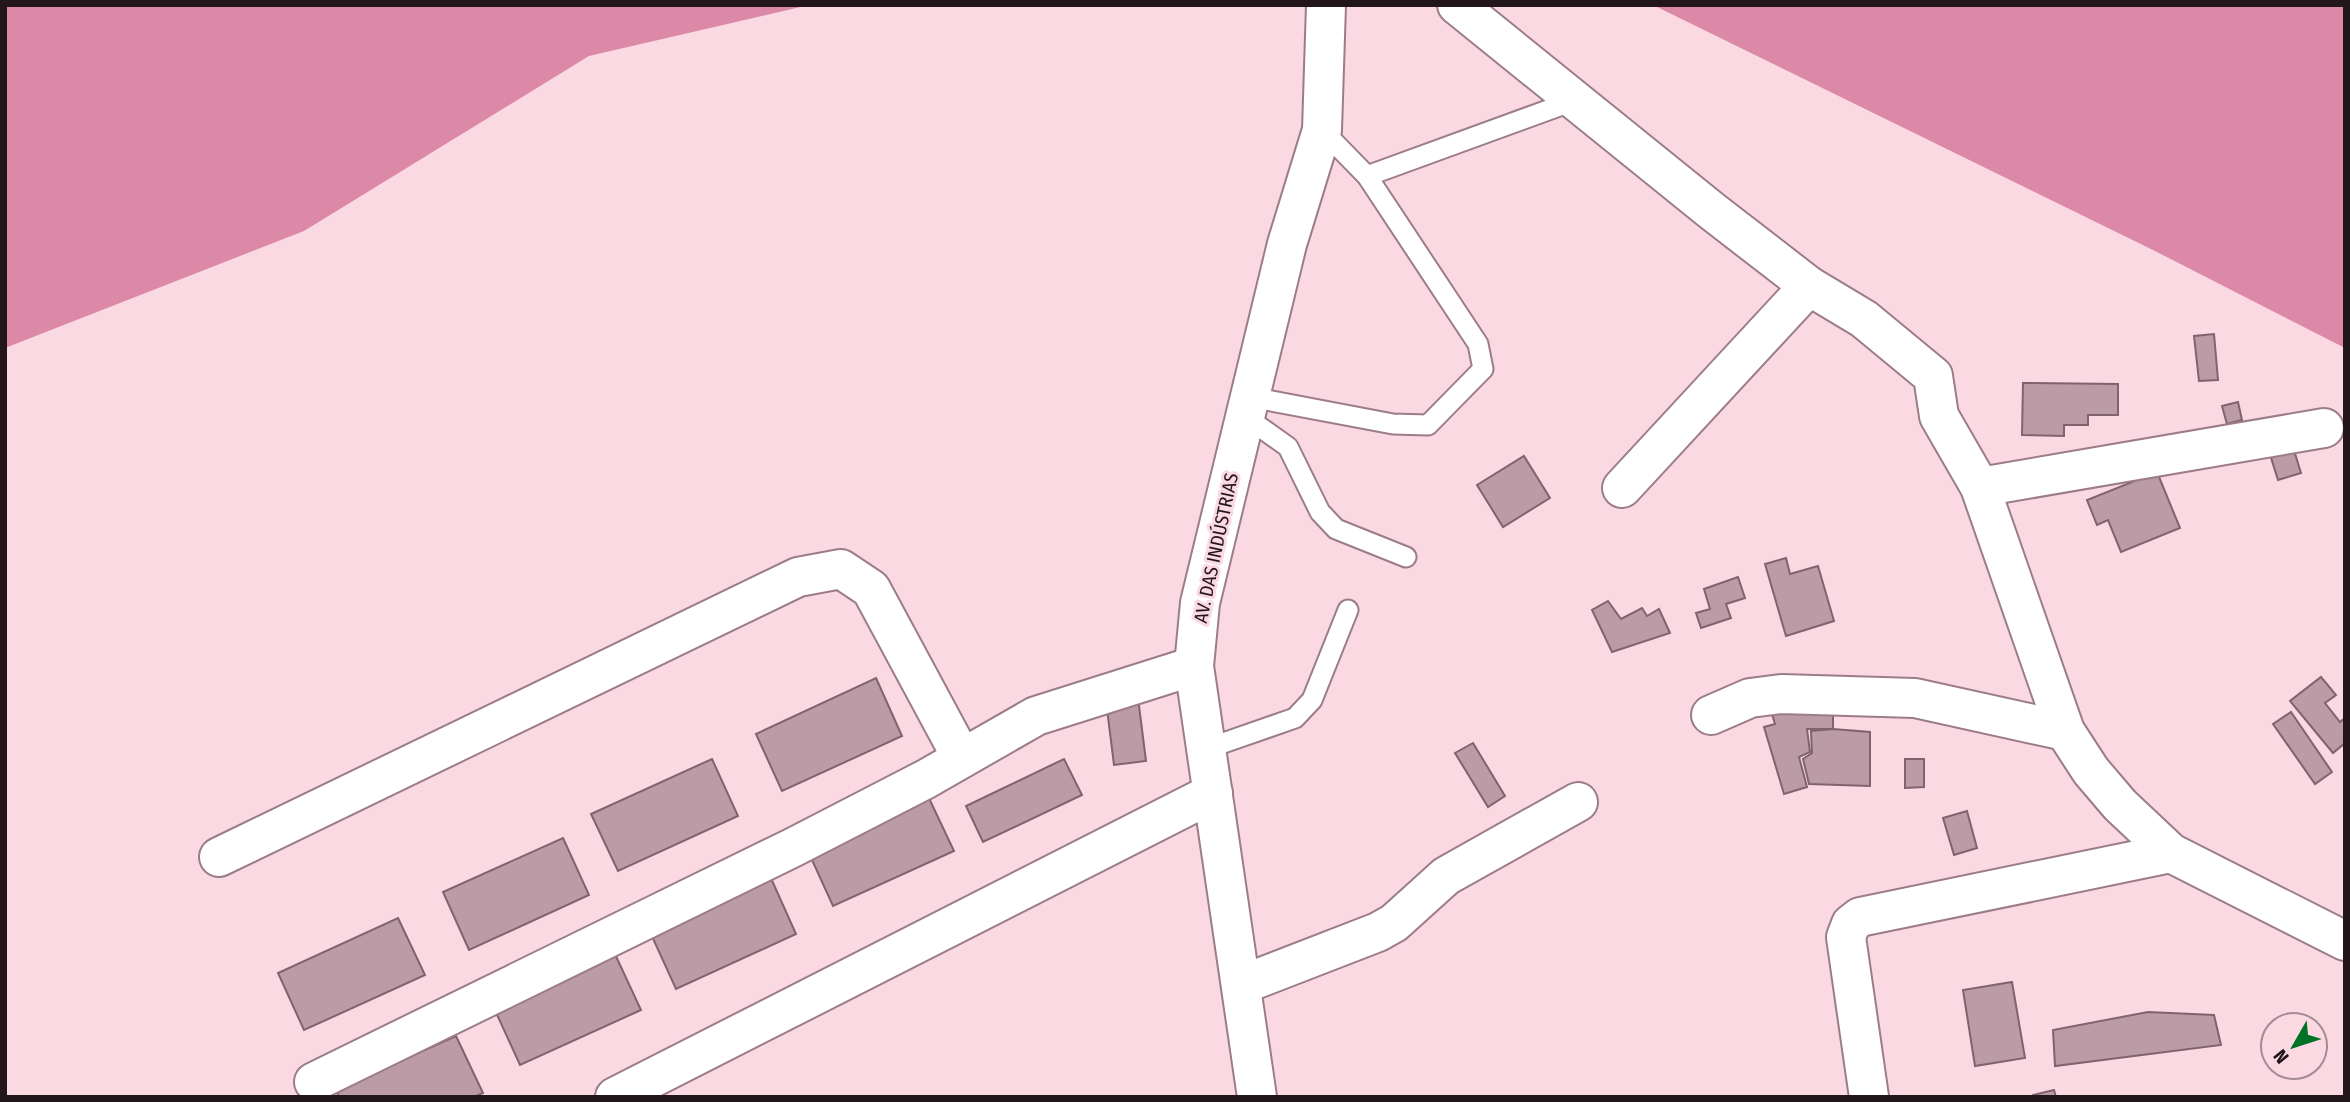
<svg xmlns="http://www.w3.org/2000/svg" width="2350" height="1102" viewBox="0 0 2350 1102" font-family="'Fira Sans Condensed',sans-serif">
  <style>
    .water { fill: #dc89a7 }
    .building { fill: #bb9ca6; stroke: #80636d; stroke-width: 2 }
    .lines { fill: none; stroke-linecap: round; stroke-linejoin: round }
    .lane-casing { stroke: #9c7d87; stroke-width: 23 }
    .street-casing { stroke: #9c7d87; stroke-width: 42 }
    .secondary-casing { stroke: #9c7d87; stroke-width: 42 }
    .lane { stroke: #fff; stroke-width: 19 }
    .street { stroke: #fff; stroke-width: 38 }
    .secondary { stroke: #fff; stroke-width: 38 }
    .labels { text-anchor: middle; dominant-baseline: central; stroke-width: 6; stroke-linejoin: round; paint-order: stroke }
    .street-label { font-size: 19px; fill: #22161a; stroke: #fad9e3 }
  </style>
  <rect width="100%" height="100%" fill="#fad9e3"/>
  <g class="water">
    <polygon points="5,5 809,5 589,56 304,231 5,348"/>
    <polygon points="1653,5 2345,5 2345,348 2155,251"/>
  </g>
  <g class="building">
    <polygon points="2214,334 2218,380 2199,381 2194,336"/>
    <polygon points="2023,383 2118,384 2118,415 2088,415 2088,425 2064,425 2064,436 2022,435"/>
    <polygon points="2238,402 2242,420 2227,424 2222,406"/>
    <polygon points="2289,434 2301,473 2278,480 2266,442"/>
    <polygon points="1524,456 1550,498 1503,527 1477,485"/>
    <polygon points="2157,472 2180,528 2121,552 2108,520 2097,525 2087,500"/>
    <polygon points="1786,558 1790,574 1818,566 1834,621 1786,636 1765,564"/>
    <polygon points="1738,577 1745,598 1726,604 1731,618 1701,628 1696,613 1710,609 1704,589"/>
    <polygon points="1608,601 1621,619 1642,608 1647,616 1659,609 1670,633 1612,652 1592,610"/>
    <polygon points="2321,677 2336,695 2325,703 2340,722 2345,718 2345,743 2333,753 2290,701"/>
    <polygon points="876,678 902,736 782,791 756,734"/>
    <polygon points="1138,698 1146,761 1114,765 1106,701"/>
    <polygon points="1833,698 1833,729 1807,729 1810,752 1799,757 1807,787 1784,794 1764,727 1775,724 1769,704"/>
    <polygon points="2291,712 2332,772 2315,784 2273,724"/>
    <polygon points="1833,729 1870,732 1870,786 1809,784 1803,759 1812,753 1811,731"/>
    <polygon points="1473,743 1505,796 1488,807 1455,753"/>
    <polygon points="712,759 738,816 618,871 591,814"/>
    <polygon points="1064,759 1082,795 983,842 966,806"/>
    <polygon points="1905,759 1924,759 1924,787 1905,788"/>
    <polygon points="927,794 954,851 833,906 807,849"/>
    <polygon points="1967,811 1977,848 1954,855 1943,818"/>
    <polygon points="563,838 589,895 469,950 443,892"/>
    <polygon points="770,876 796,934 676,989 650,932"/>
    <polygon points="398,918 425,975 304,1030 278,973"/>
    <polygon points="614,952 641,1010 520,1065 494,1008"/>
    <polygon points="2012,982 2025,1058 1975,1066 1963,990"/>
    <polygon points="2148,1012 2214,1015 2221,1045 2055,1066 2053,1030"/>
    <polygon points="456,1036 483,1093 474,1097 339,1097 336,1090"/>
    <polygon points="2054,1090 2056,1097 2033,1097 2033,1095"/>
  </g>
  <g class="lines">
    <g class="lane-casing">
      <g id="lane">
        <polyline points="1367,176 1573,101"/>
        <polyline points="1250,397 1393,424 1428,425 1483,369 1478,344 1367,176 1322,130"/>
        <polyline points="1246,417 1288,447 1320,512 1336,529 1406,557"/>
        <polyline points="1206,749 1295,718 1312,700 1348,610"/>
      </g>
    </g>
    <g class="street-casing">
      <g id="street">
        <polyline points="1457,5 1712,211 1809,286 1864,319 1933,376 1939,416 1980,487 2065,731 2091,771 2120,805 2171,853 2345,941"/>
        <polyline points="1980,487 2324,428"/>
        <polyline points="1622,488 1809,286"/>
        <polyline points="1711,715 1750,698 1781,694 1915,698 2065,731"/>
        <polyline points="219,857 798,577 841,569 871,589 962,758"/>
        <polyline points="1241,985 1378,932 1394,923 1446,876 1578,802"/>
        <polyline points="314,1082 792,848 926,779 1036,716 1194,666"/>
        <polyline points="615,1097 1213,793"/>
        <polyline points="1869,1097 1846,937 1851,924 1860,917 2171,853"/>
      </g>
    </g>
    <g class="secondary-casing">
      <polyline id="secondary" points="1257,1097 1194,666 1200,603 1287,244 1322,130 1326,5"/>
    </g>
    <use href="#lane" class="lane"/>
    <use href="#street" class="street"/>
    <use href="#secondary" class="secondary"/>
  </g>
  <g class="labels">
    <g class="street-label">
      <text transform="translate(1216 548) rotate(-78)">AV. DAS INDÚSTRIAS</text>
    </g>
  </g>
  <rect width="2350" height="1102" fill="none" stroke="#22161a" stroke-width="14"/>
  <g transform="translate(2294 1046) rotate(231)"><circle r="33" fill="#fad9e3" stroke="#a48b93" stroke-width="2"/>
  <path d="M0-5L12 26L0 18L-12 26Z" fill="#007225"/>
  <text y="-10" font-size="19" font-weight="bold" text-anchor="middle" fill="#22161a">N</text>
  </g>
</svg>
